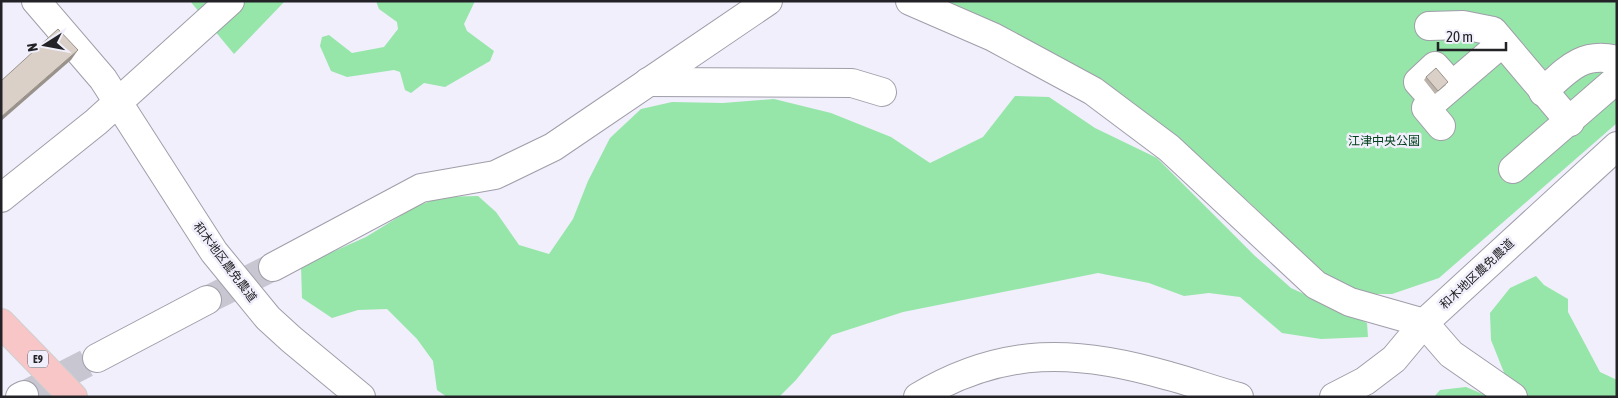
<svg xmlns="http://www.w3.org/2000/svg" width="1618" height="398" viewBox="0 0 1618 398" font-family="'Asap Condensed','Noto Sans JP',sans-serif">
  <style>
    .green { fill: #96e5a9 }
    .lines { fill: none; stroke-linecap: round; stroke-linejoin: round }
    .minor-tunnel { stroke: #c7c6d1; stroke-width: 28; stroke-dasharray: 28 14; stroke-linecap: butt }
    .minor-casing { stroke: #9f9ea9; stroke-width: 30 }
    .highway-casing { stroke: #cfcfcf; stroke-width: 30 }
    .minor { stroke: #fff; stroke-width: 28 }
    .highway { stroke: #f9c6c8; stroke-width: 28 }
    .wall { fill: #bbb3ab }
    .shaded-wall { fill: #99928b }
    .building { fill: #dad0c7; stroke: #99928b }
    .labels { text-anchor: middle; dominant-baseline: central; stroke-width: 5; stroke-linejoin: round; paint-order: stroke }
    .shield { fill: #f0effb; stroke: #606067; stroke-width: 1 }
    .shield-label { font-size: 11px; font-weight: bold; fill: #232327 }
    .park-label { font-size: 12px; fill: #01401b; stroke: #f0effb }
    .street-label { font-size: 12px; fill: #232327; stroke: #f0effb }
  </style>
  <rect width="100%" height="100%" fill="#f0effb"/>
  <g class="green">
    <polygon points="190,1 285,1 234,54"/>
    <polygon points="376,1 475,1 464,24 467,31 494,51 490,61 445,87 424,83 411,93 405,90 400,72 394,70 347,77 331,71 320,46 322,37 329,35 352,53 384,47 398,29 397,22 379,9"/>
    <polygon points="946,1 1617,1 1617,123 1439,278 1392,294 1364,294 1327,279 1250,203 1189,152"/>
    <polygon points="1015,96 1049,97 1095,128 1157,158 1255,256 1291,288 1367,323 1368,337 1321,339 1282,333 1240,297 1209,293 1184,296 1149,283 1098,273 903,312 832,335 796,380 779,397 447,397 437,390 433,361 417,339 387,309 358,310 332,318 302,298 301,266 366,237 413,208 440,197 478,196 496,212 519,245 549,254 573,219 588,181 610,138 641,109 672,102 723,103 774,99 831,113 891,137 930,163 983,137"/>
    <polygon points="1536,276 1544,285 1568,299 1568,312 1600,372 1617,380 1617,397 1498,397 1507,380 1491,340 1490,313 1510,288"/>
    <polygon points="1466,387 1490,397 1434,397 1440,390"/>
  </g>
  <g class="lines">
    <g class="minor-tunnel">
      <polyline points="207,300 273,267"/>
      <polyline points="24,395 97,358"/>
    </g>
    <g class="minor-casing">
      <g id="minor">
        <polyline points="36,1 103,79 214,252 268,318 291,339 361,397"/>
        <polyline points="910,1 993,37 1093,91 1169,148 1316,285 1350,302 1424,323 1451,354 1513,397"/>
        <polyline points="1429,26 1463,25 1493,31 1570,122"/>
        <polyline points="648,82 852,83 882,92"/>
        <path d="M 1543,92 C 1567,70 1582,51 1617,60"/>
        <polyline points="1434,100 1418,82 1435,66 1452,85"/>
        <polyline points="1441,126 1426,108 1502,43"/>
        <polyline points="1513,169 1617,79"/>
        <polyline points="1,198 96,122 230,1"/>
        <polyline points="273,267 421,188 495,175 553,147 768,1"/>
        <polyline points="97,358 207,300"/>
        <polyline points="20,397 24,395"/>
        <path d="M 918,397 C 1003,346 1077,349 1169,376 C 1192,382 1215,391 1239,397"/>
        <polyline points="1334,397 1365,381 1394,359 1424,323 1617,146"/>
      </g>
    </g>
    <g class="highway-casing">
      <polyline id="highway" points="1,323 73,397"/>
    </g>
    <use href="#minor" class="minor"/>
    <use href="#highway" class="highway"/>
  </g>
  <polygon class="wall" points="1426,77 1446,85 1435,94 1424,80"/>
  <polygon class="shaded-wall" points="78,50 71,60 1,121 1,117"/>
  <g class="building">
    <polygon points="58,29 78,50 1,117 1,81"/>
    <polygon points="1436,68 1448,82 1438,91 1426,77"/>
  </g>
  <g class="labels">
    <rect class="shield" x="28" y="350.5" width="20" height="17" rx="4"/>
    <g class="shield-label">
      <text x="38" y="359">E9</text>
    </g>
    <g class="park-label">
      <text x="1384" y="141">江津中央公園</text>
    </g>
    <g class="street-label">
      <text transform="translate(225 262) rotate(53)">和木地区農免農道</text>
      <text transform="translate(1477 274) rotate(-43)">和木地区農免農道</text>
    </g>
  </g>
  <rect width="1618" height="398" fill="none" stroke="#232327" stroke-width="5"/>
  <g transform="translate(45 45) rotate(259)" stroke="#f0effb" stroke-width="4" paint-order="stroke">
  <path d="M0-4L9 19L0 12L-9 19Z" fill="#232327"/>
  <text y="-8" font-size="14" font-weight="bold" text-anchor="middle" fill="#232327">N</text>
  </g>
  <path d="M1438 42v8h68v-8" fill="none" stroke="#232327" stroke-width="2.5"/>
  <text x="1446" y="42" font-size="15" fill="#232327" stroke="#f0effb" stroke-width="4" paint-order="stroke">20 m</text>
</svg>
